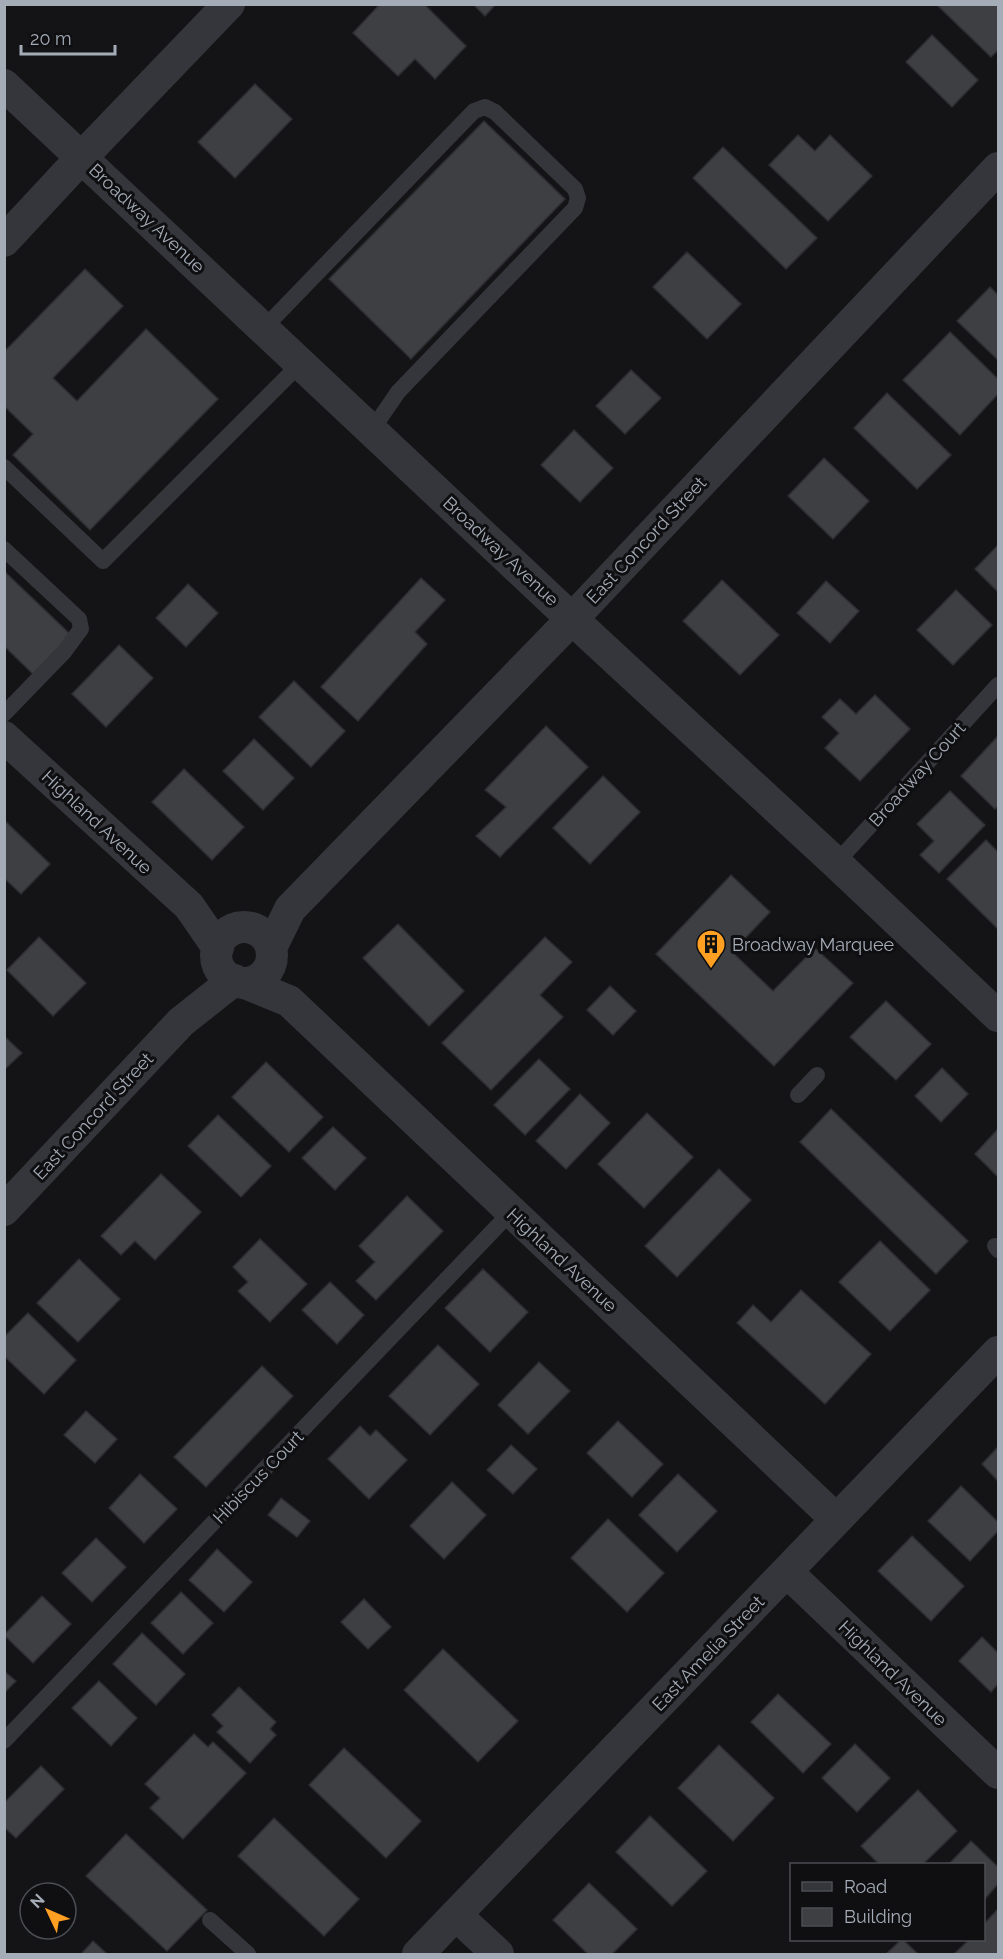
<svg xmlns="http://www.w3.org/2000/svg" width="1003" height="1959" viewBox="0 0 1003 1959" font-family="Raleway,sans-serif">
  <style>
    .building { fill: #3e3f43; stroke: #2e2e32; stroke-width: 1.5 }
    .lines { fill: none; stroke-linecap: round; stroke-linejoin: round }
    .service { stroke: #35363b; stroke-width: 16 }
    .minor { stroke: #35363b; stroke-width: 32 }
    .labels { text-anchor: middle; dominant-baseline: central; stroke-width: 6; stroke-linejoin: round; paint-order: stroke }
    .street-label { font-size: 18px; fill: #a4acb7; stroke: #0f0f11 }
    .poi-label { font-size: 18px; fill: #a4acb7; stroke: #0f0f11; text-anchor: start }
  </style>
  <rect width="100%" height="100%" fill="#141416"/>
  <g class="building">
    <polygon points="380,4 424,4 466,46 435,79 415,59 398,76 353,33"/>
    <polygon points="473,4 496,4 485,16"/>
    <polygon points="936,4 998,4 998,50 991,57"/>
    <polygon points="932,35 978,80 952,107 906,62"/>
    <polygon points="255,84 292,119 235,178 198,142"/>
    <polygon points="484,121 565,199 411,359 329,279"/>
    <polygon points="798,135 815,151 830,135 872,176 828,221 769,165"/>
    <polygon points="723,147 817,238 786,269 693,178"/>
    <polygon points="687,252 741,304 707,339 653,287"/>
    <polygon points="85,269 123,306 53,378 77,401 146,329 218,399 90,530 13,455 33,434 4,406 4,352"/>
    <polygon points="990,287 998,295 998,360 957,321"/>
    <polygon points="950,332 998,379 998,394 960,435 903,380"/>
    <polygon points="631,370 661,398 625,434 596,406"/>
    <polygon points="887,393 951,455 917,489 854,428"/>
    <polygon points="574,430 613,468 580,502 541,465"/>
    <polygon points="824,458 869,501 833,539 788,496"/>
    <polygon points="998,545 998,592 975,569"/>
    <polygon points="4,571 71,635 33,674 4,646"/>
    <polygon points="421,578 445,600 415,632 427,644 358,721 321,687"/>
    <polygon points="722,580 779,635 740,675 683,621"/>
    <polygon points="826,581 859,611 830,643 797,613"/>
    <polygon points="188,584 218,613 186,647 156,618"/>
    <polygon points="956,590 992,625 953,665 917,630"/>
    <polygon points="119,645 153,678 106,727 72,694"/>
    <polygon points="294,681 345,731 311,767 259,717"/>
    <polygon points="875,695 910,729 860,781 825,748 839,733 822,717 840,699 856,714"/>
    <polygon points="546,726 588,767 500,857 476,836 506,807 485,790"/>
    <polygon points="998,736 998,806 995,809 961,776"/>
    <polygon points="254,739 294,778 263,810 223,771"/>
    <polygon points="184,769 244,827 212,860 152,802"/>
    <polygon points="603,776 640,812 590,864 553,828"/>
    <polygon points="950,791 985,825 939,873 920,855 934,841 917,824"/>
    <polygon points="4,820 50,864 21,894 4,878"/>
    <polygon points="986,840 998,852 998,929 947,879"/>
    <polygon points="731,875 770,912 732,952 773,991 815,948 853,983 774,1066 656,954"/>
    <polygon points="398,924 464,991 429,1026 363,958"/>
    <polygon points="39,937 86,983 53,1016 7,970"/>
    <polygon points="545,937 572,962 540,995 563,1017 491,1090 442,1043"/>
    <polygon points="610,986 636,1011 613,1035 587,1010"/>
    <polygon points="886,1001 931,1044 896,1080 850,1037"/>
    <polygon points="4,1036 22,1053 4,1070"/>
    <polygon points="539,1059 570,1089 525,1135 494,1105"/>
    <polygon points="266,1062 323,1117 289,1152 232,1097"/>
    <polygon points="942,1068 968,1094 941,1122 915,1096"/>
    <polygon points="580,1094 610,1123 566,1169 536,1141"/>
    <polygon points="831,1109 968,1241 936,1274 800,1142"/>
    <polygon points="647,1113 693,1157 644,1208 598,1164"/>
    <polygon points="218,1115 271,1166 241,1197 188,1146"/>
    <polygon points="333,1127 366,1158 335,1190 302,1158"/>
    <polygon points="998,1129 998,1177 975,1154"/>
    <polygon points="719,1169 751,1200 677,1277 645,1246"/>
    <polygon points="161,1174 201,1212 155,1260 135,1241 121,1255 101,1236"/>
    <polygon points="407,1196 443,1231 376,1300 356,1281 375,1262 359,1246"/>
    <polygon points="260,1239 307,1284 270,1322 238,1291 248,1282 233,1267"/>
    <polygon points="880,1241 930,1290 890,1331 839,1282"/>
    <polygon points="79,1259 120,1299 78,1342 37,1303"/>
    <polygon points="483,1269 528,1312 490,1352 445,1308"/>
    <polygon points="330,1282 364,1315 337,1344 302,1310"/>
    <polygon points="801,1290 871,1354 825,1404 737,1323 753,1305 771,1322"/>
    <polygon points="28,1313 76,1360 44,1394 4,1356 4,1337"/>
    <polygon points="438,1345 479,1384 430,1435 389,1396"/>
    <polygon points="539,1362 570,1391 528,1434 498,1405"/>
    <polygon points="262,1366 293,1396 206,1487 174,1457"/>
    <polygon points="86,1411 117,1439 95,1463 64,1435"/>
    <polygon points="618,1421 663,1464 632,1497 587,1453"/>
    <polygon points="360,1426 370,1436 376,1430 407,1460 369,1499 328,1459"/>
    <polygon points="511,1445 537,1469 513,1494 487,1470"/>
    <polygon points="998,1447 998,1481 982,1464"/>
    <polygon points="140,1474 177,1509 144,1543 109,1508"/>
    <polygon points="678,1474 717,1511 677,1552 639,1515"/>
    <polygon points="452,1482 486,1515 444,1559 410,1526"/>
    <polygon points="961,1486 998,1522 998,1531 970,1561 928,1521"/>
    <polygon points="281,1498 310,1521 297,1537 268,1515"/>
    <polygon points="608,1519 664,1573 627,1612 571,1558"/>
    <polygon points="912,1536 964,1586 931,1621 878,1571"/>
    <polygon points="96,1538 126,1567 92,1602 62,1573"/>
    <polygon points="217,1549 252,1582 224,1612 189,1580"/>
    <polygon points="181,1592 213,1623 183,1654 151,1623"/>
    <polygon points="42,1596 71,1624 33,1663 4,1635"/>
    <polygon points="364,1599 391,1627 368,1649 341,1622"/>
    <polygon points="142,1633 185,1674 156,1705 113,1664"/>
    <polygon points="982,1637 998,1653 998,1684 991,1692 959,1661"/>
    <polygon points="443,1649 518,1721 478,1762 404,1690"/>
    <polygon points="4,1671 16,1681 4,1693"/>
    <polygon points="99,1681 137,1718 111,1746 72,1708"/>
    <polygon points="239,1687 276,1722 270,1729 276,1735 250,1763 217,1732 223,1726 212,1715"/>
    <polygon points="778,1694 831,1744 803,1773 751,1722"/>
    <polygon points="194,1734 208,1747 213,1742 246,1773 183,1839 150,1808 160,1798 145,1784"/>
    <polygon points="855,1744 890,1778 857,1812 822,1778"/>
    <polygon points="719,1745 774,1798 733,1841 678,1788"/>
    <polygon points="344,1748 421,1821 386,1858 309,1785"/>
    <polygon points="41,1766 64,1789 16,1838 4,1827 4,1803"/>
    <polygon points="918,1790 957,1831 923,1864 879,1864 861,1846"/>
    <polygon points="650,1816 707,1871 672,1906 616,1852"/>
    <polygon points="274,1818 359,1899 324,1936 238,1856"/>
    <polygon points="126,1834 207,1910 167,1951 86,1876"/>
    <polygon points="971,1841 998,1867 998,1884 984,1900 984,1864 949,1864"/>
    <polygon points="589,1883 637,1929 612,1954 588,1954 553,1920"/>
    <polygon points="998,1909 998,1954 954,1954 969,1940 984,1940 984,1924"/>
    <polygon points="901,1940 903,1940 918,1954 886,1954"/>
    <polygon points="93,1941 107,1954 81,1954"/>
  </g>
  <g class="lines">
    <g class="service">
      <polyline points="264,328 474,111 485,107 495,112 575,189 578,198 575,208 398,392 372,430"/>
      <polyline points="4,467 103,561 301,363"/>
      <polyline points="4,549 79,619 81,629 64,652 4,714"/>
      <polyline points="836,863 998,685"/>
      <polyline points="798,1095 817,1075"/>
      <polyline points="995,1246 998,1250"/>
      <polyline points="4,1741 511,1212"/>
      <polyline points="210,1920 248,1954"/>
    </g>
    <g class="minor">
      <polyline points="4,85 572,619 836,863 998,1016"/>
      <polyline points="4,241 83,156 229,4"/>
      <polyline points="4,737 189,906 218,948"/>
      <circle cx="244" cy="955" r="28"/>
      <polyline points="272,946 290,909 572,619 998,168"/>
      <polyline points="245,983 289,1001 836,1519"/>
      <polyline points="4,1210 181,1022 234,980"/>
      <polyline points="787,1572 998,1773"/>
      <polyline points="456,1915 498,1954"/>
      <polyline points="418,1954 998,1352"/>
    </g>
  </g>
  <defs>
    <g id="building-pin" transform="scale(1.5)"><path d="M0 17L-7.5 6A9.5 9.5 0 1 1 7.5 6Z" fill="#ffa023" stroke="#0f0f11"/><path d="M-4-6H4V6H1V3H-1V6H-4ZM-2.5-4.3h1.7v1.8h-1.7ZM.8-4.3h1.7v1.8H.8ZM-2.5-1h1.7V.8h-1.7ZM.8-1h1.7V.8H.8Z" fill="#111"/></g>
  </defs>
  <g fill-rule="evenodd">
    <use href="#building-pin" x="711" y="944"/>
  </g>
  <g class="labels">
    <g class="street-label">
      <text transform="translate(147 218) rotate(43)">Broadway Avenue</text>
      <text transform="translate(646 540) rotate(-47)">East Concord Street</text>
      <text transform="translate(501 551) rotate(43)">Broadway Avenue</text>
      <text transform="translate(917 774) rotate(-48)">Broadway Court</text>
      <text transform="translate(97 822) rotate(43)">Highland Avenue</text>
      <text transform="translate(93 1116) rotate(-47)">East Concord Street</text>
      <text transform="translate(562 1260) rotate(43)">Highland Avenue</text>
      <text transform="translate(258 1477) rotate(-46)">Hibiscus Court</text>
      <text transform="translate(708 1653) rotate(-46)">East Amelia Street</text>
      <text transform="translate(893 1673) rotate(44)">Highland Avenue</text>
    </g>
    <g class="poi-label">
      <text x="732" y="944">Broadway Marquee</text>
    </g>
  </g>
  <rect width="1003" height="1959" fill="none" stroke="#a4acb7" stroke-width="12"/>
  <rect x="790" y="1863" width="195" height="78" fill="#0f0f11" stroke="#4b4e53" stroke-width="1.5"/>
  <rect x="802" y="1882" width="30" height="9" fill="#35363b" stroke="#4b4e53" stroke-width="1.5"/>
  <text x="844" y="1893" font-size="18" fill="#a4acb7">Road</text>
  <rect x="802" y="1908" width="30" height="18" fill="#3e3f43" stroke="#4b4e53" stroke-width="1.5"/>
  <text x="844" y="1923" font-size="18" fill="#a4acb7">Building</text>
  <g transform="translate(48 1911) rotate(314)"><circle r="28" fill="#0f0f11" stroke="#4b4e53" stroke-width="1.5"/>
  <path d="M0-4.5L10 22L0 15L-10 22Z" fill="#ffa023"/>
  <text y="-9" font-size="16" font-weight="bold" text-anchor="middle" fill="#a4acb7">N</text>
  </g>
  <path d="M21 45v9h94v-9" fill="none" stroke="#a4acb7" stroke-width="3"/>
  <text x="30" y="45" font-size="18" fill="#a4acb7" stroke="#0f0f11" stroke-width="4.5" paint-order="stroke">20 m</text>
</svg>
